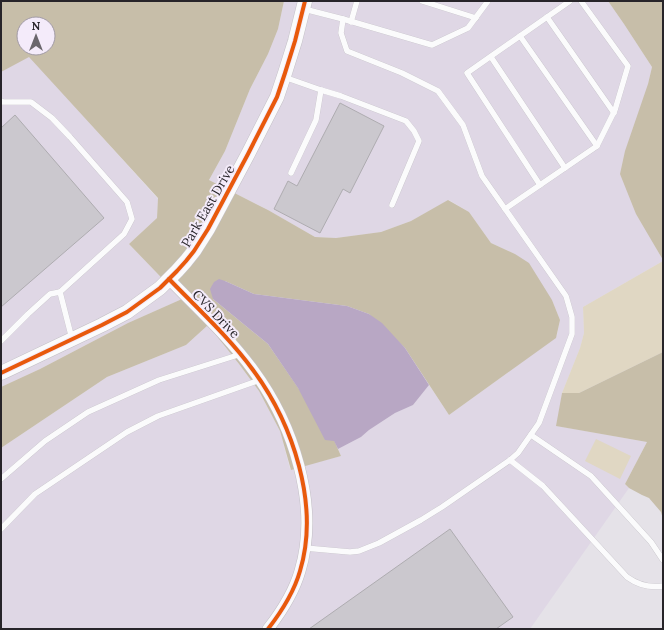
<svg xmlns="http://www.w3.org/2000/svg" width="664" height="630" viewBox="0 0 664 630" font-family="Lora,serif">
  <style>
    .built { fill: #dfd7e5 }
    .green { fill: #e0d7c3 }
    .forest { fill: #c7bea9; fill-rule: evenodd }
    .water { fill: #b8a7c4 }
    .building { fill: #cbc8ce; stroke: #aeacb0 }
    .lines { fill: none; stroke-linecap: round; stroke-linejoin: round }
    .service-casing { stroke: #c2bfc5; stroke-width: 6 }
    .minor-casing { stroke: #c2bfc5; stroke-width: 12 }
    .tertiary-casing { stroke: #c2bfc5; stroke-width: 15 }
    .service { stroke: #fbfbfc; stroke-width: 5.5 }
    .minor { stroke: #fbfbfc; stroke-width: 11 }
    .tertiary { stroke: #fbfbfc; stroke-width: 14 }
    .cycleway-casing { stroke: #f4ebfa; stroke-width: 6 }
    .cycleway { stroke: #e8590c; stroke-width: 4 }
    .labels { text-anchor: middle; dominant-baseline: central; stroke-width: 4; stroke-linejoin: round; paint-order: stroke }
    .street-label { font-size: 13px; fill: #272429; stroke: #f4ebfa }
  </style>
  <rect width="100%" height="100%" fill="#e5e2e8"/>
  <g class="built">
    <polygon points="284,1 608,1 624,24 652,67 648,84 636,214 649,234 663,261 583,307 584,333 580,348 562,393 557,426 647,442 625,484 629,488 530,629 1,629 1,448 107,377 186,345 208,325 239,364 259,391 280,431 290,469 341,456 338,449 361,437 369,430 395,413 413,405 429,385 449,415 514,368 557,335 560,320 552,300 515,254 491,243 469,212 449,200 411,221 381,232 336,238 315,237 266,209 209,180 225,151 250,89 268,54 278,29"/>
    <polygon points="29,56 158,199 157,218 129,244 182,299 128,323 40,369 1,387 1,72"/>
  </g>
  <g class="green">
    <polygon points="663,261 663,352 579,393 562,393 580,348 584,333 583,307"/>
    <polygon points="596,439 631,456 620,479 585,461"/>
  </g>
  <g class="forest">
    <path d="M 1,1 L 284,1 L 278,29 L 268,54 L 250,89 L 225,151 L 209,180 L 268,210 L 315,237 L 336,238 L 381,232 L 411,221 L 448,200 L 469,212 L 491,243 L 515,254 L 529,263 L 552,300 L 560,320 L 556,338 L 449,415 L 405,348 L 369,314 L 347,306 L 254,294 L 225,281 L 213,299 L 268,344 L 334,440 L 341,456 L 291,470 L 280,431 L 259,391 L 239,364 L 208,325 L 186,345 L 107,377 L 1,448 L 1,387 L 40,369 L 128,323 L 182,299 L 129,244 L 157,218 L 158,198 L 29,57 L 1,72 ZM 24,24 L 48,24 L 48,48 L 24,48 Z"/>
    <polygon points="608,1 663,1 663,260 636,214 620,174 625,151 648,84 652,67 624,24"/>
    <polygon points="663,352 663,519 661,512 649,498 642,495 629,488 625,484 647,442 556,426 562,393 579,393"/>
  </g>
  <polygon class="water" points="219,279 225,281 254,294 347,306 369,314 382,323 405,348 429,385 413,405 395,413 369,430 361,437 338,449 334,441 325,440 298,388 268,344 213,299 210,289 214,282"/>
  <g class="building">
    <polygon points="340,103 384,126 350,193 343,189 320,233 274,209 288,181 297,186"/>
    <polygon points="15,115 104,218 1,307 1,128"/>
    <polygon points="450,529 513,617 496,629 309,629"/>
  </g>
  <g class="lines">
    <g class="service-casing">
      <g id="service">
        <polyline points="422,1 476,18"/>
        <polyline points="304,9 343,19 432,45 468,28 488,1"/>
        <polyline points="547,17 614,113"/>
        <polyline points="351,22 357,1"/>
        <polyline points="520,36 597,146"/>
        <polyline points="491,57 565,168"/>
        <polyline points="284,77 321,90 341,96 406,121 414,131 419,141 392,205"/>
        <polyline points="1,101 3,102 31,102 52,118 70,137 127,202 132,219 124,234 60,292 50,294 28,314 1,341"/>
        <polyline points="291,173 316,120 321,90"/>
        <polyline points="540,185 467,73 570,1"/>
        <polyline points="505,209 597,146 615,110 628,66 581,1"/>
        <polyline points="60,292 72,339"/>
        <polyline points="531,435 591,476 651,542 663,560"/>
        <path d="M 510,460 L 543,486 L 627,577 C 638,585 650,588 663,586"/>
        <polyline points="1,479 45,441 88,412 159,380 241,354"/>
        <polyline points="1,529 35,494 127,432 158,416 260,380"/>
        <polyline points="305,548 350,552 359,551 379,543 421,520 442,507 510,460 518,453 539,423 572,334 572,317 566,296 482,176 463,125 438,91 402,73 347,51 341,33 343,19"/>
      </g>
    </g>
    <g class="minor-casing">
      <path id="minor" d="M 169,279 C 198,309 229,337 253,370 C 293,424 320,505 300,571 C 294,592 282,611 268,629"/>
    </g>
    <g class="tertiary-casing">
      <polyline id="tertiary" points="1,373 102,325 127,312 160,288 177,271 186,261 194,251 208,229 248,154 277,97 285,73 295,41 305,1"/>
    </g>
    <use href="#service" class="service"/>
    <use href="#minor" class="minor"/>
    <use href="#tertiary" class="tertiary"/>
    <g class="cycleway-casing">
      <g id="cycleway">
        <path d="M 169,279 C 198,309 229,337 253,370 C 293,424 320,505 300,571 C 294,592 282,611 268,629"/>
        <polyline points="1,373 102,325 127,312 160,288 177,271 186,261 194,251 208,229 248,154 277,97 285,73 295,41 305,1"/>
      </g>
    </g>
    <use href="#cycleway" class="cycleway"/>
  </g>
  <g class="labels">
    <g class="street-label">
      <text transform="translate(208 206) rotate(-60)">Park East Drive</text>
      <text transform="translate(216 314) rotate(46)">CVS Drive</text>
    </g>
  </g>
  <rect width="664" height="630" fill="none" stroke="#272429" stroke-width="4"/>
  <g transform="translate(36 36)"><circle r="19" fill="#f4ebfa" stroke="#a29ba6"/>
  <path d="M0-3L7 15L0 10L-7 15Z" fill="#6a666c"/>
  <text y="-6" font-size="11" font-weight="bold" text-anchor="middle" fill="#272429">N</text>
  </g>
</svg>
